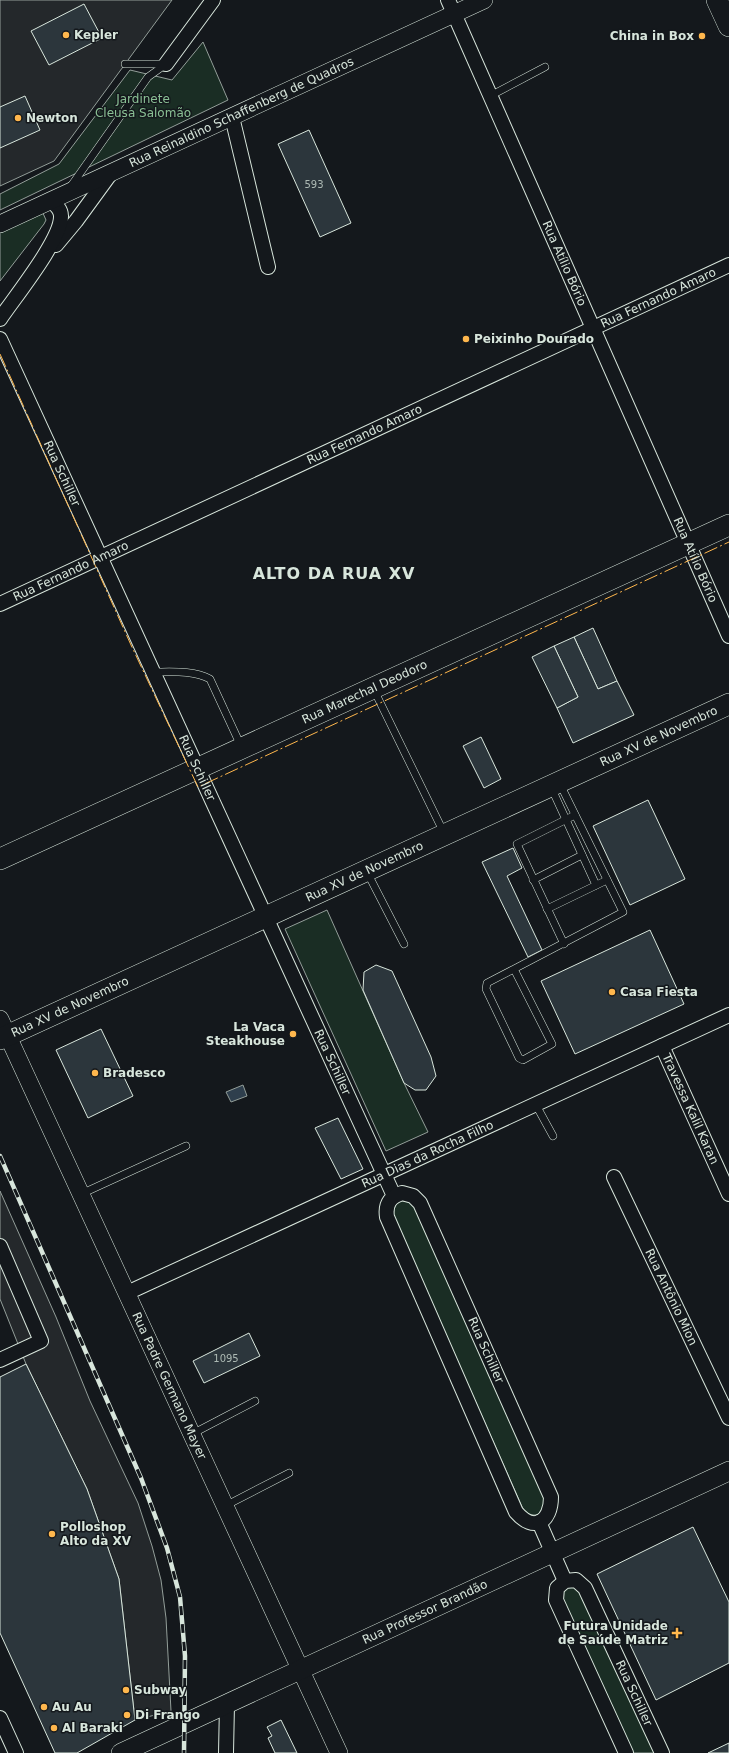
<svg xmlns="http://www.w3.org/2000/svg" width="729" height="1753" viewBox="0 0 729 1753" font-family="'DejaVu Sans',sans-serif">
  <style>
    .green { fill: #1a2d24; stroke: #939e99 }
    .parking { fill: #24282b; stroke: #939e99 }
    .water { fill: #2f3f4d; stroke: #939e99 }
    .building { fill: #2c363c; stroke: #d8e6dc }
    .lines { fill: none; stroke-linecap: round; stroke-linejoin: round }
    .service-casing { stroke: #d8e6dc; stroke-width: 8 }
    .minor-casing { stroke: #d8e6dc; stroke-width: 16 }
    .tertiary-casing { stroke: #d8e6dc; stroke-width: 18 }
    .secondary-casing { stroke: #d8e6dc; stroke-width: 20 }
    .primary-casing { stroke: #d8e6dc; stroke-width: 22 }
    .service { stroke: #14181c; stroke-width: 7 }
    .minor { stroke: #14181c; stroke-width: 14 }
    .tertiary { stroke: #14181c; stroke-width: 17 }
    .secondary { stroke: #14181c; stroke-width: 19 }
    .primary { stroke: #14181c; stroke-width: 21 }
    .rail-casing { stroke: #d8e6dc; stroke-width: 4.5 }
    .rail { stroke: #14181c; stroke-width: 3; stroke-dasharray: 9; stroke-linecap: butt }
    .power { stroke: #ffb74d; stroke-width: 1; stroke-dasharray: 14 3 2 3; stroke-linecap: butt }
    .poi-dot { fill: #ffb74d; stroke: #14181c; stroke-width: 1.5 }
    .labels { text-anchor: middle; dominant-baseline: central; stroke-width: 3; stroke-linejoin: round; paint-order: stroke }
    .number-label { font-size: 10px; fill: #adbab4 }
    .poi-label { font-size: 12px; font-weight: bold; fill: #d8e6dc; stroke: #14181c; text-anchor: start }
    .park-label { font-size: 12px; fill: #8ac095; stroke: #14181c }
    .street-label { font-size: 12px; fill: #d8e6dc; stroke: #14181c }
    .district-label { font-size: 16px; font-weight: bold; letter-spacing: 1px; fill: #d8e6dc; stroke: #14181c }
  </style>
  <rect width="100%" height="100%" fill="#14181c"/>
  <g class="green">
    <polygon points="203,42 228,100 0,210 0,194 59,164 130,70 172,80"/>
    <polygon points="42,211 46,220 44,224 0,281 0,230"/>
    <polygon points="327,910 404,1083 428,1132 386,1151 285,929"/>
    <polygon points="399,1201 407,1201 415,1205 545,1500 543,1510 537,1515 528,1515 523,1509 393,1215 395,1206"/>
    <polygon points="568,1586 575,1587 579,1590 655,1753 631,1753 561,1598 562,1590"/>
  </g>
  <g class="parking">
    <polygon points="0,0 172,0 54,161 0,186"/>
    <polygon points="0,1191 56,1317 90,1401 138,1503 152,1546 161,1580 166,1618 171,1711 135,1720 119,1579 87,1489 26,1364 0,1299"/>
  </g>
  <polygon class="water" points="243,1085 247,1096 231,1102 226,1092"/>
  <g class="building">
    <polygon points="84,4 102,38 49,65 31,31"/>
    <polygon points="25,96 40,130 0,148 0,107"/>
    <polygon points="309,130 351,223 320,237 278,144"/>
    <polygon points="593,628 617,681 598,689 574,637"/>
    <polygon points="574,637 598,689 617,681 634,715 573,743 557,708 578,697 554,646"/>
    <polygon points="554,646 578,697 557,708 532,657"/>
    <polygon points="481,737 501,779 484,788 463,746"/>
    <polygon points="648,800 685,879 630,905 593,826"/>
    <polygon points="513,848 522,868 507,876 542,950 528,957 482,862"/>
    <polygon points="650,930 684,1004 575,1054 541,981"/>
    <polygon points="376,965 392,971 431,1057 436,1076 426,1090 415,1090 404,1083 363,990 364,972"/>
    <polygon points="101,1029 133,1096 88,1118 56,1050"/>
    <polygon points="338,1118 363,1169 341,1179 315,1128"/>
    <polygon points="249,1333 260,1356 204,1383 193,1361"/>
    <polygon points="26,1364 87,1489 119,1579 135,1720 77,1753 55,1753 0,1633 0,1377"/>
    <polygon points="693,1527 729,1602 729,1663 656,1700 597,1574"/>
    <polygon points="281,1720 297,1753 275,1753 268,1738 272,1736 267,1727"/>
    <polygon points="729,1743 729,1753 708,1753"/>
  </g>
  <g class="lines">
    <g class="service-casing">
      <g id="service">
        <polyline points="125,64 166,64"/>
        <polyline points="490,96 545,67"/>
        <polyline points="71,186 148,77 166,64"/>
        <path d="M 153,672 C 171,672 194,670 210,679 L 241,746"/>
        <polyline points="374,690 444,833"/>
        <polyline points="551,787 596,885"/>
        <polyline points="367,872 404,944"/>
        <polyline points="533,880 582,855"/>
        <polyline points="547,909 607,880"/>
        <polyline points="564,944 517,844 575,815"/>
        <polyline points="514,969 487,983 486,989 519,1058 523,1060 552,1044 514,969 623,912 560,784"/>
        <polyline points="536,1105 553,1136"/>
        <polyline points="81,1194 186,1146"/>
        <polyline points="192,1434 255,1401"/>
        <polyline points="225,1506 289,1473"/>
      </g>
    </g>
    <g class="minor-casing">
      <g id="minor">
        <path id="s1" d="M 448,0 L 729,636"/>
        <polyline points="166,64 213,0"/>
        <polyline points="232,117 268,267"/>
        <polyline points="56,245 76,221 111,173"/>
        <path d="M 0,319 C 14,298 62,239 61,216 C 61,209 56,205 51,201"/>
        <path id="s2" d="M 0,339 L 394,1196"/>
        <path id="s3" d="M 0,604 L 729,265"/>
        <path id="s4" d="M 662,1046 L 729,1194"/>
        <path id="s5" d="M 614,1177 L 729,1418"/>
        <path d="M 402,1193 L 413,1196 L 420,1203 L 551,1497 C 551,1522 534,1533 516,1512 L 387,1217 C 385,1204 390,1197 402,1193 Z"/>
        <polyline points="0,1246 41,1341 0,1360"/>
        <path id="s6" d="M 127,1293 L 729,1015"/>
        <polyline points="539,1522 565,1581"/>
        <polyline points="0,1718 16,1753"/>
        <polyline points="226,1753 227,1704"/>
        <path id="s7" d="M 626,1753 L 556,1600 L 557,1588 L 565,1581 L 576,1580 L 585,1588 L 662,1753"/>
      </g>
    </g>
    <g class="tertiary-casing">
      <g id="tertiary">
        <path id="s8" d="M 0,224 L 484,0"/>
        <path id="s9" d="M 0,1019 L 339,1753"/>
      </g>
    </g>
    <g class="secondary-casing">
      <g id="secondary">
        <path id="s10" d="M 121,1753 L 729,1471"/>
      </g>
    </g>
    <g class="primary-casing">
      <g id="primary">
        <polyline points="717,0 729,26"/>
        <path id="s11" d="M 0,859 L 729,525"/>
        <path id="s12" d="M 0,1039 L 729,704"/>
      </g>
    </g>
    <use href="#service" class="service"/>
    <use href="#minor" class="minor"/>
    <use href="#tertiary" class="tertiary"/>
    <use href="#secondary" class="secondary"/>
    <use href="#primary" class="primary"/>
    <g class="rail-casing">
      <polyline id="rail" points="0,1156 141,1478 167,1548 180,1597 185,1656 184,1753"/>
    </g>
    <use href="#rail" class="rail"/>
    <polyline class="power" points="0,354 131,645 198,787 729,542"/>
  </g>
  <g class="poi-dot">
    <circle cx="66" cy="35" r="4"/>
    <circle cx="702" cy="36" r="4"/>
    <circle cx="18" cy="118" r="4"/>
    <circle cx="466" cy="339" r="4"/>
    <circle cx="612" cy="992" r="4"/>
    <circle cx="293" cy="1034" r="4"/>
    <circle cx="95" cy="1073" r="4"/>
    <circle cx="52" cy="1534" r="4"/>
    <path d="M675 1627h4v4h4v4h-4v4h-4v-4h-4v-4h4z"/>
    <circle cx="126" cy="1690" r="4"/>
    <circle cx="44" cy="1707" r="4"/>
    <circle cx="127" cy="1715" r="4"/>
    <circle cx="54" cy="1728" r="4"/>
  </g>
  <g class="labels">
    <g class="number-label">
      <text x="314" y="184">593</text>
      <text x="226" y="1358">1095</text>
    </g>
    <g class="poi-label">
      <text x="74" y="35">Kepler</text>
      <text x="694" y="36" text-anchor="end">China in Box</text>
      <text x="26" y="118">Newton</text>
      <text x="474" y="339">Peixinho Dourado</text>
      <text x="620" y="992">Casa Fiesta</text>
      <text x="285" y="1027" text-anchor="end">La Vaca<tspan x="285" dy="14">Steakhouse</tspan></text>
      <text x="103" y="1073">Bradesco</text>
      <text x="60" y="1527">Polloshop<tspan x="60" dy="14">Alto da XV</tspan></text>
      <text x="668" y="1626" text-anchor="end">Futura Unidade<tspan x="668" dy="14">de Saúde Matriz</tspan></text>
      <text x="134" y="1690">Subway</text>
      <text x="52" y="1707">Au Au</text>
      <text x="135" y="1715">Di Frango</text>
      <text x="62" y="1728">Al Baraki</text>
    </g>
    <g class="park-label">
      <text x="143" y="99">Jardinete<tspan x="143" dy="14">Cleusa Salomão</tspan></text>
    </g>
    <g class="street-label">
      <text stroke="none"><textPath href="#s8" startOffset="266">Rua Reinaldino Schaffenberg de Quadros</textPath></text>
      <text stroke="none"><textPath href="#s1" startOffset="288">Rua Atílio Bório</textPath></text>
      <text stroke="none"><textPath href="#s3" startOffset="726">Rua Fernando Amaro</textPath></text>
      <text stroke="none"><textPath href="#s3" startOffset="402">Rua Fernando Amaro</textPath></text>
      <text stroke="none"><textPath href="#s2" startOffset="148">Rua Schiller</textPath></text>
      <text stroke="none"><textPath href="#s1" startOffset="612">Rua Atílio Bório</textPath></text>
      <text stroke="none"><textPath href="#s3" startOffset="78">Rua Fernando Amaro</textPath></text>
      <text stroke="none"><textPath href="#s11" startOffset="401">Rua Marechal Deodoro</textPath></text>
      <text stroke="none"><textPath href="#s12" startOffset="725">Rua XV de Novembro</textPath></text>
      <text stroke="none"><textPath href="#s2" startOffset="472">Rua Schiller</textPath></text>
      <text stroke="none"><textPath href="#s12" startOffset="401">Rua XV de Novembro</textPath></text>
      <text stroke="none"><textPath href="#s12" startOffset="77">Rua XV de Novembro</textPath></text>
      <text stroke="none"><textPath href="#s2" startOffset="796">Rua Schiller</textPath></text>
      <text stroke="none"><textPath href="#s4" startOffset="69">Travessa Kalil Karan</textPath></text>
      <text stroke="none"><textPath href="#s6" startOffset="331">Rua Dias da Rocha Filho</textPath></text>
      <text stroke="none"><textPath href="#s5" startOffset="133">Rua Antônio Mion</textPath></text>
      <text transform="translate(486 1350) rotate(66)">Rua Schiller</text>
      <text stroke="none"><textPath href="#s9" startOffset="404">Rua Padre Germano Mayer</textPath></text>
      <text stroke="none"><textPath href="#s10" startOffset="335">Rua Professor Brandão</textPath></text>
      <text stroke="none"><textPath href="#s7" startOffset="330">Rua Schiller</textPath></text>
    </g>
    <g class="district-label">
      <text x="334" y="573">ALTO DA RUA XV</text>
    </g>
  </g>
</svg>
